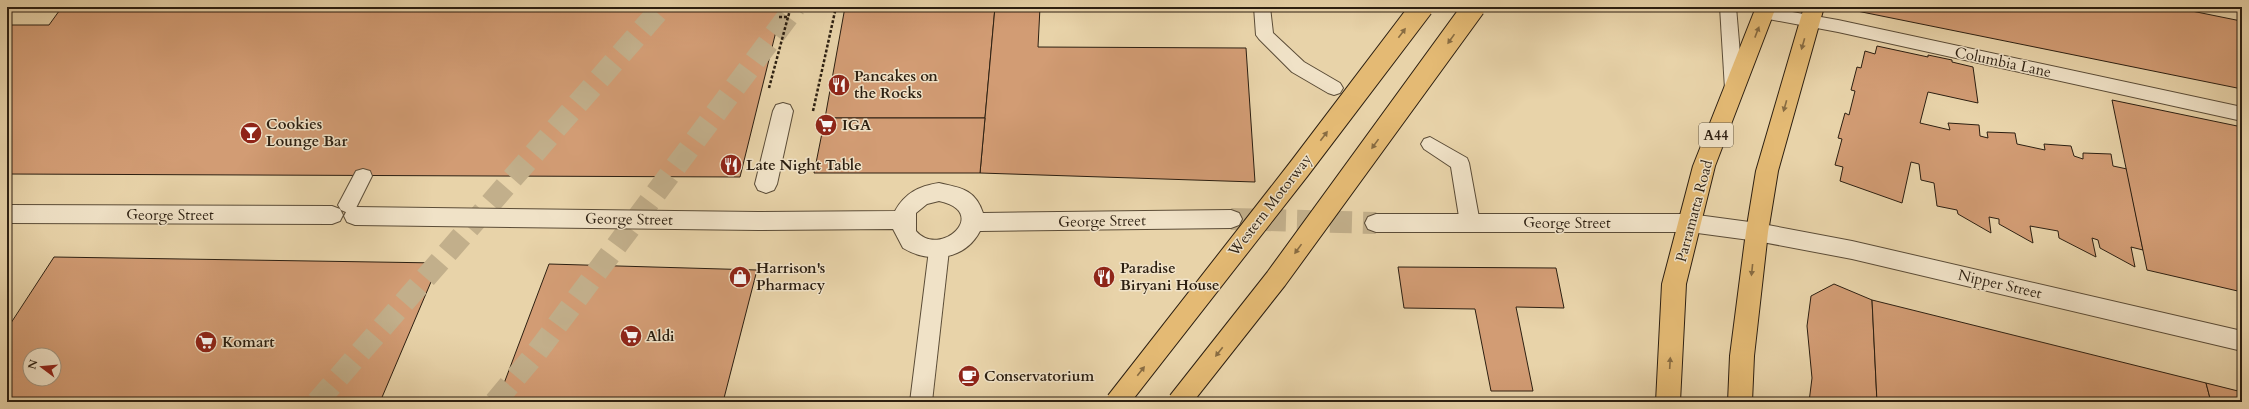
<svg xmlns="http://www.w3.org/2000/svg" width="2249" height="409" viewBox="0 0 2249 409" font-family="Cardo,serif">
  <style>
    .building { fill: #d29c74; stroke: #2c1f11; fill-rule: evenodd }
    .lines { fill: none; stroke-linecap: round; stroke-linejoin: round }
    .street-tunnel { stroke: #c2af8b; stroke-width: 22; stroke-dasharray: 22 11; stroke-linecap: butt }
    .highway-tunnel { stroke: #c2af8b; stroke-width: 22; stroke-dasharray: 22 11; stroke-linecap: butt }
    .lane-casing { stroke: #5b4c37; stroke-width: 2 }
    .street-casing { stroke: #5b4c37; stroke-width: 2 }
    .highway-casing { stroke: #2c1f11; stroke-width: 2 }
    .path { stroke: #2c1f11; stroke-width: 2.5; stroke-dasharray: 3 2; stroke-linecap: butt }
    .lane { fill: #f0e2c7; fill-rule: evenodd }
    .street { fill: #f0e2c7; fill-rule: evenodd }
    .highway { fill: #e4ba74; fill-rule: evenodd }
    .highway-bridge-casing { stroke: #2c1f11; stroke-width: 24; stroke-linecap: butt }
    .highway-bridge { stroke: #e4ba74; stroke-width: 22 }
    .oneway { fill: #886c42 }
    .labels { text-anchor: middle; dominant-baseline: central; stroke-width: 3; stroke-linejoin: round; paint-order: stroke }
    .shield { fill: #f0e2c7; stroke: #675a48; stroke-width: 1 }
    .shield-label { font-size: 14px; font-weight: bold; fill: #2c1f11 }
    .street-label { font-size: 15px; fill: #2c1f11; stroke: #f0e2c7 }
    .poi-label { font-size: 15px; font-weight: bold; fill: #2c1f11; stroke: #f0e2c7; text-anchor: start }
  </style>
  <rect width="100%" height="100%" fill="#e8d3a9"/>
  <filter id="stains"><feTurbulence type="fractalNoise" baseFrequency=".005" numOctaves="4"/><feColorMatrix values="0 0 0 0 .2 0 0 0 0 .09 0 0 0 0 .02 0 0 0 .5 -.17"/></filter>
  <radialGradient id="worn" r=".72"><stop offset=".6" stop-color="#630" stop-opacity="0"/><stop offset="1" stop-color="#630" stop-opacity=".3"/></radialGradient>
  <g class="building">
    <polygon points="62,7 782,7 740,177 7,174 7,25 49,25"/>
    <polygon points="845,7 995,7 985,118 825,118"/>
    <polygon points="995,7 1040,7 1038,47 1246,48 1255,182 980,173"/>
    <polygon points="1853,7 2172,7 2241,21 2242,89 1852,10"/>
    <polygon points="1877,46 1928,57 1928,55 1952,60 1952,62 1973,67 1978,103 1928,92 1920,123 1950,130 1948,123 1979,125 1980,136 1988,138 1987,132 2015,133 2017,144 2045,150 2044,144 2071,146 2074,156 2083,159 2083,153 2111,154 2113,166 2127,169 2143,250 2131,247 2135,267 2100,248 2098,240 2092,238 2096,257 2059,238 2058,231 2030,226 2033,243 1999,224 1999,219 1989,217 1991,233 1958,214 1957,210 1937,206 1934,183 1921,180 1919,164 1911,162 1902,203 1840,181 1843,167 1835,165 1842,139 1838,138 1845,113 1849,115 1855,91 1851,90 1857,67 1861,68 1865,51 1875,54"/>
    <polygon points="2112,100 2242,127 2242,292 2147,270"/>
    <polygon points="825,118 985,118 980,173 814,173"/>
    <path d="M 54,257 L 439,263 L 380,402 L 7,402 L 7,329 ZM 30,355 L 54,355 L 54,379 L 30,379 Z"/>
    <polygon points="549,264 757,270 723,402 497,402"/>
    <polygon points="1398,267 1556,268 1564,308 1516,307 1533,391 1491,391 1475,309 1404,308"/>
    <polygon points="1834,284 1872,300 1877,402 1809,402 1812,378 1807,326 1811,296"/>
    <polygon points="1872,300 2206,383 2211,402 1877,402"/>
    <polygon points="2206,383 2242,392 2242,402 2211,402"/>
  </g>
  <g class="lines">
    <polyline class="street-tunnel" points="1231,219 1376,223"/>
    <g class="highway-tunnel">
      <polyline points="317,402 662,7"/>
      <polyline points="495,402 537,352 795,7"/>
    </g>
    <g class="lane-casing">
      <g id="lane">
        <polygon points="1254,7 1270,7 1273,33 1304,62 1340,83 1343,88 1340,93 1334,95 1328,93 1292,72 1259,39 1256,35"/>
        <polygon points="1720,7 1736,7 1743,89 1740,94 1734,96 1728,94 1725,89"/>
        <polygon points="1764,7 1838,20 2242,107 2242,121 1838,32 1758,17 1756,13 1758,9"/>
        <polygon points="1430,137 1467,158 1469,163 1480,223 1477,229 1470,231 1463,229 1460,223 1451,167 1424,149 1421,144 1424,139"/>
        <polygon points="363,169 370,171 372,176 355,210 348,213 341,210 338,205 356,171"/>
        <polygon points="939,242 946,244 949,250 932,402 910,402 929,250 932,244"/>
      </g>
    </g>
    <g class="street-casing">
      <g id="street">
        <polygon points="783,103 790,105 793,111 777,184 774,190 766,193 758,190 755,184 773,111 776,105"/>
        <path d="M 939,183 C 961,188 975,189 983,213 L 1231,210 L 1239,213 L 1242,219 L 1239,225 L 1231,228 L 980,231 C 965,260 930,264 903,248 L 893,229 L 758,230 L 355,225 L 347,222 L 344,216 L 347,210 L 355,207 L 758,212 L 895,211 C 905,193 919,186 939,183 ZM 939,201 C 991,212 940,259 916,231 L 916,213 L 927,204 Z"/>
        <polygon points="7,205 332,206 340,209 343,215 340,221 332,224 7,223"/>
        <polygon points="1376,214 1690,214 1757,223 1852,241 2242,331 2242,351 1852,259 1757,241 1690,232 1376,232 1368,229 1365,223 1368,217"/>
      </g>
    </g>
    <g class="highway-casing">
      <g id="highway">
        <polygon points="1756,7 1776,7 1715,166 1686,284 1680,402 1656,402 1662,284 1693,166"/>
        <polygon points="1804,7 1824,7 1778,171 1768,232 1754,356 1752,402 1728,402 1730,356 1746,232 1756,171"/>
      </g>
    </g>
    <g class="path">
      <polyline points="779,17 788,17 791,7"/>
      <polyline points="769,88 788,17"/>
      <polyline points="813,111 836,7"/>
    </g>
    <use href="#lane" class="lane"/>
    <use href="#street" class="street"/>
    <use href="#highway" class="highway"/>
    <g class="highway-bridge-casing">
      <g id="highway-bridge">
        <polyline points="1117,402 1299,169 1422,7"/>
        <polyline points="1179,402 1276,279 1474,7"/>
      </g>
    </g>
    <use href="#highway-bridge" class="highway-bridge"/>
  </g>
  <defs><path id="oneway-solid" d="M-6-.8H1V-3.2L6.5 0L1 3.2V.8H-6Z"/></defs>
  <g class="oneway">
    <use href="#oneway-solid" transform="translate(1757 32) rotate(-69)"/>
    <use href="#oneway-solid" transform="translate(1402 33) rotate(-53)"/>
    <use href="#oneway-solid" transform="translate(1451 39) rotate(125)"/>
    <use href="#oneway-solid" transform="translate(1803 44) rotate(106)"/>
    <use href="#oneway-solid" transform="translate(1785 106) rotate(106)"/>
    <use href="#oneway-solid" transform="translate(1324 136) rotate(-53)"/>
    <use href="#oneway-solid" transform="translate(1375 144) rotate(126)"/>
    <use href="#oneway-solid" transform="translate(1298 249) rotate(126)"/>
    <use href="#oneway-solid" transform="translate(1752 270) rotate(96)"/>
    <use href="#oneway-solid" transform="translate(1219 352) rotate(128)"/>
    <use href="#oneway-solid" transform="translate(1670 363) rotate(-87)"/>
    <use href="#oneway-solid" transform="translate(1141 371) rotate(-52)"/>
  </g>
  <defs>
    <g id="restaurant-disc" transform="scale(1.15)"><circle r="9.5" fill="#8f2418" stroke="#f0e2c7"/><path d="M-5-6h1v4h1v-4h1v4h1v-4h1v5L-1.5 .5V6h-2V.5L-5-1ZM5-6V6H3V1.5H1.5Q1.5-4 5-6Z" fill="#fff"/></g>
    <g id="supermarket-disc" transform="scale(1.15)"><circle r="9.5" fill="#8f2418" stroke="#f0e2c7"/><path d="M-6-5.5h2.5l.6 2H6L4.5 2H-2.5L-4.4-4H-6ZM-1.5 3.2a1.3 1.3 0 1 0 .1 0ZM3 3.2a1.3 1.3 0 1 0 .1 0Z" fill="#fff"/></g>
    <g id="bar-disc" transform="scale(1.15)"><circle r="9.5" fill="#8f2418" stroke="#f0e2c7"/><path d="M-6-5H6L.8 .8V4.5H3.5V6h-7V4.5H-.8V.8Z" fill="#fff"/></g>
    <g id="shop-disc" transform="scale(1.15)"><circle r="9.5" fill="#8f2418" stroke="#f0e2c7"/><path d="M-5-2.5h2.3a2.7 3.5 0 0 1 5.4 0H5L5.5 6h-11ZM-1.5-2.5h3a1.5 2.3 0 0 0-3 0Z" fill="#fff"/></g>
    <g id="cafe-disc" transform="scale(1.15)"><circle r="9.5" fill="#8f2418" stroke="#f0e2c7"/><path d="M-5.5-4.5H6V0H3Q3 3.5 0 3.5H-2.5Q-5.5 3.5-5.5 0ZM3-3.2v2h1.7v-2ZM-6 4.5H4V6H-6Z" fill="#fff"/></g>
  </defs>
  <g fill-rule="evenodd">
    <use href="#restaurant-disc" x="839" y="85"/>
    <use href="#supermarket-disc" x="826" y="125"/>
    <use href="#bar-disc" x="251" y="133"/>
    <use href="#restaurant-disc" x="731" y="165"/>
    <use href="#shop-disc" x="740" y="277"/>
    <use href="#restaurant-disc" x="1104" y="277"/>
    <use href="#supermarket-disc" x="631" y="336"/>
    <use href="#supermarket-disc" x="206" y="342"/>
    <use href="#cafe-disc" x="969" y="376"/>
  </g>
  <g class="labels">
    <rect class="shield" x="1699" y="123" width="34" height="24" rx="3"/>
    <g class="shield-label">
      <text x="1716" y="135">A44</text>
    </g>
    <g class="street-label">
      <text transform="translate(2003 62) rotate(12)">Columbia Lane</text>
      <text transform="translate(1270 205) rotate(-52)">Western Motorway</text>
      <text transform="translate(1694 211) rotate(-75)">Parramatta Road</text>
      <text x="170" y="215">George Street</text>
      <text transform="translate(629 219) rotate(1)">George Street</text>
      <text transform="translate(1102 221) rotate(-1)">George Street</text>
      <text x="1567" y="223">George Street</text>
      <text transform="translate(2000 284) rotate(13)">Nipper Street</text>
    </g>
    <g class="poi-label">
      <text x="854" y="76">Pancakes on<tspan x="854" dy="17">the Rocks</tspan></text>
      <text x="266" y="124">Cookies<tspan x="266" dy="17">Lounge Bar</tspan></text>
      <text x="842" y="125">IGA</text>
      <text x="746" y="165">Late Night Table</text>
      <text x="756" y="268">Harrison's<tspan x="756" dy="17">Pharmacy</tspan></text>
      <text x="1120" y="268">Paradise<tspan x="1120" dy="17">Biryani House</tspan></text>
      <text x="646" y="336">Aldi</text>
      <text x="222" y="342">Komart</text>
      <text x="984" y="376">Conservatorium</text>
    </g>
  </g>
  <rect width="2249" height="409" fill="none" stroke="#e8d3a9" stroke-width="24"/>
  <rect x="8" y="8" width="2233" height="393" fill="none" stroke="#2c1f11" stroke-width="2"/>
  <rect x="12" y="12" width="2225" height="385" fill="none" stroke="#2c1f11"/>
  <g transform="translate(42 367) rotate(286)"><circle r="19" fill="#f0e2c7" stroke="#a2947e"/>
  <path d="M0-3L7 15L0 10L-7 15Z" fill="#8f2418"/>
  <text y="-6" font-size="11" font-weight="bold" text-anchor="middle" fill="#2c1f11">N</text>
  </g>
  <rect width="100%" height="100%" filter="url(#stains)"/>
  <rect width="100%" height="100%" fill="url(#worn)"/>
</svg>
